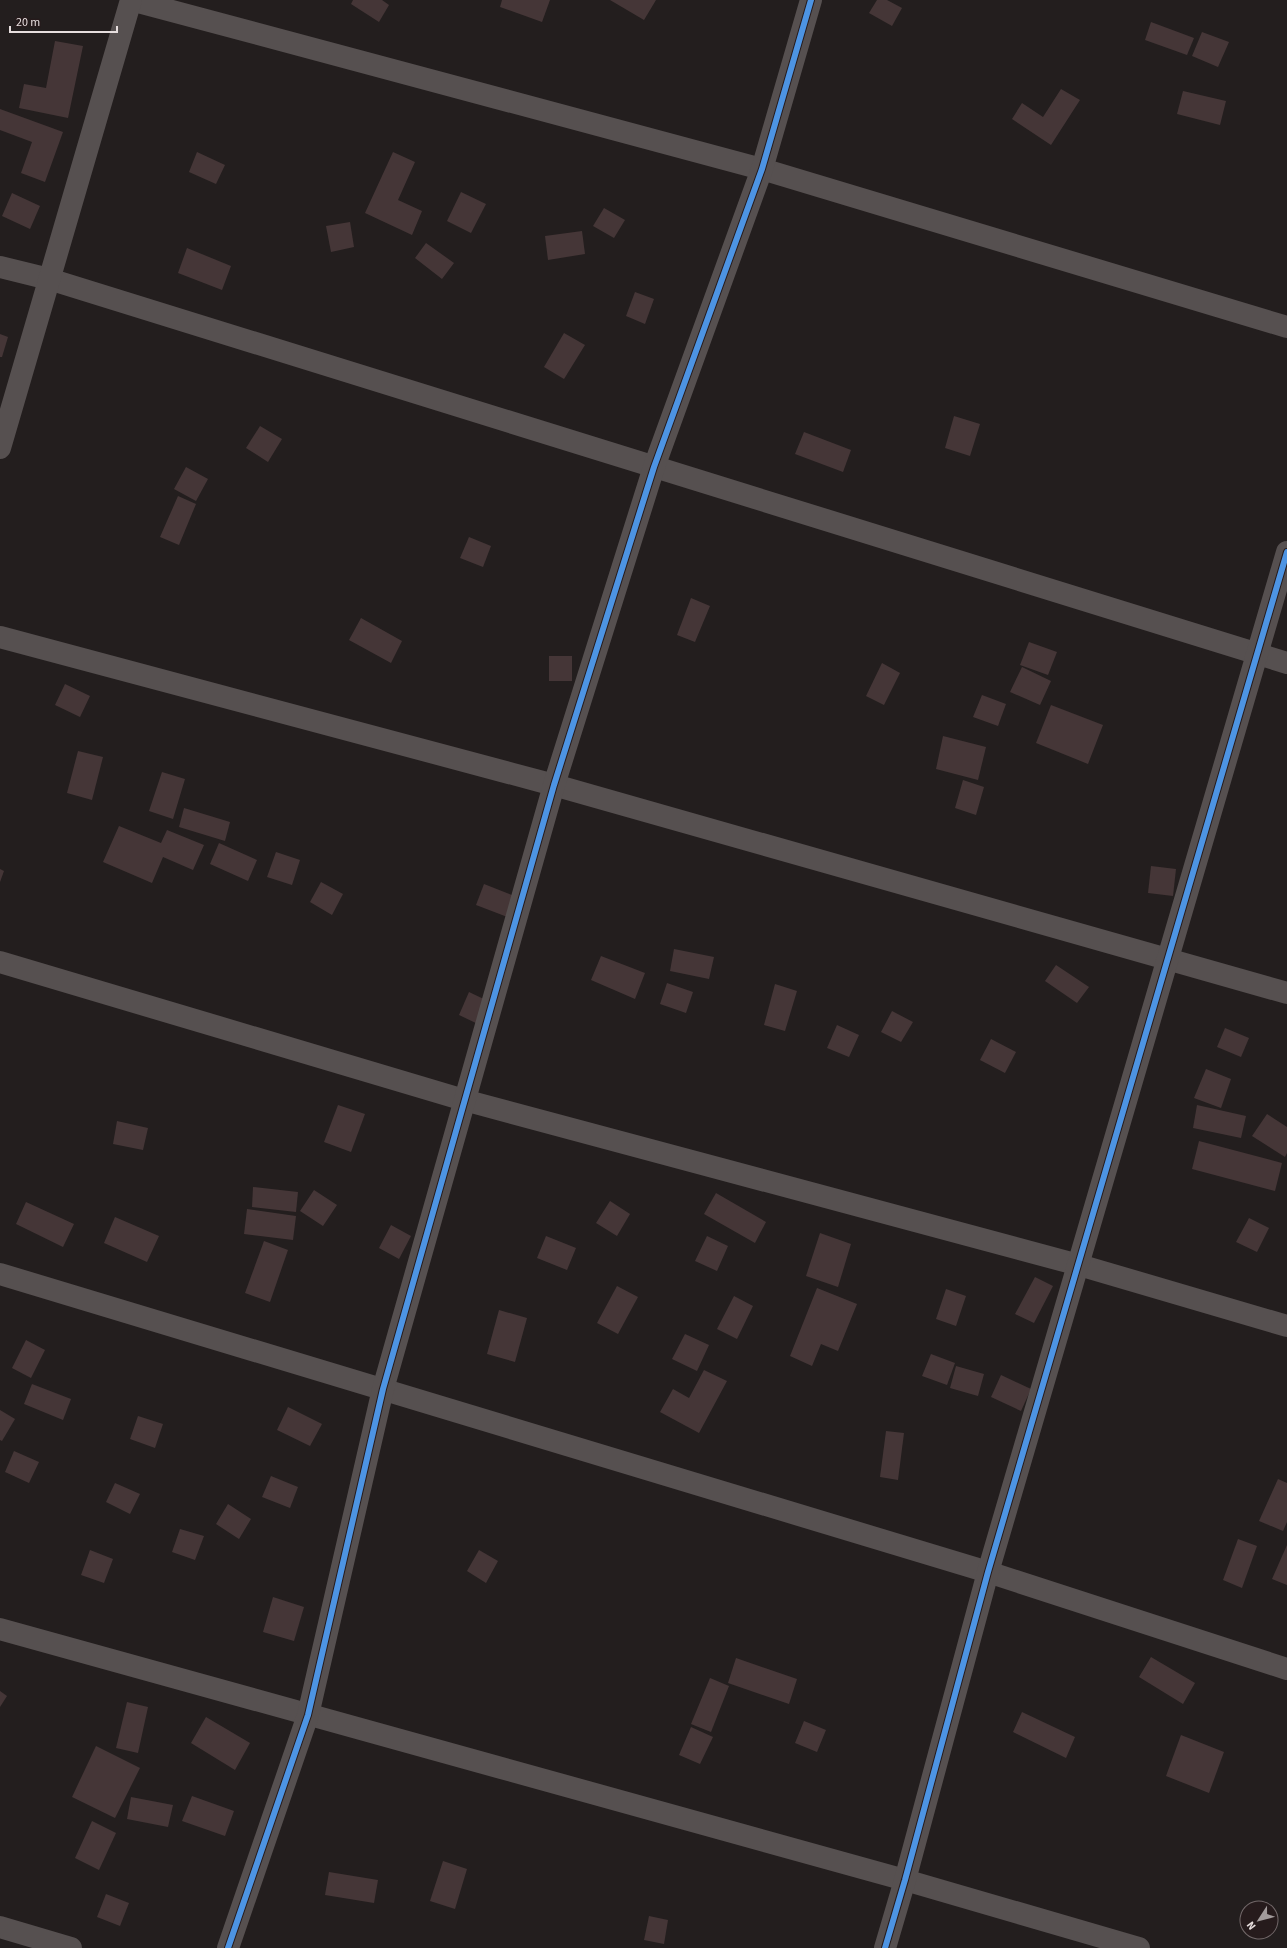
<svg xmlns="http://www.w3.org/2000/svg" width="1287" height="1948" viewBox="0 0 1287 1948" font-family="'Source Sans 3',sans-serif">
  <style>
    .building { fill: #453637 }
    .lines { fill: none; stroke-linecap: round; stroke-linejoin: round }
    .street { stroke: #565050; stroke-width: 22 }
    .cycleway-casing { stroke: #261b1c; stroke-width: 8 }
    .cycleway { stroke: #4d94e3; stroke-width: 6 }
  </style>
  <rect width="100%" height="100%" fill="#231e1e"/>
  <g class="building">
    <polygon points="353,0 382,0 389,5 379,22 351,4"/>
    <polygon points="502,0 550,0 542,22 500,7"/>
    <polygon points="610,0 656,0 644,20"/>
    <polygon points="877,0 887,0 902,8 892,26 869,13"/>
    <polygon points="1151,22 1194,38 1187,55 1145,40"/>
    <polygon points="1202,32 1229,42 1218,67 1192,56"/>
    <polygon points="55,41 83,46 68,118 19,108 24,84 46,88"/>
    <polygon points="1061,89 1080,100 1051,145 1012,119 1022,103 1043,117"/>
    <polygon points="1183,91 1226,101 1220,125 1177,114"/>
    <polygon points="0,109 63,132 45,182 21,173 32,142 0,130"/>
    <polygon points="197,152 225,165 216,184 189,172"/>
    <polygon points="393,152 415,162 398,200 422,211 412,235 365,213"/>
    <polygon points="461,192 486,204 471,233 447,221"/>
    <polygon points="12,193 40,206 30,229 2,216"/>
    <polygon points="604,208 625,220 614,238 593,226"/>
    <polygon points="350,222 354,247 331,252 326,226"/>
    <polygon points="582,231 585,254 548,260 545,236"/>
    <polygon points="426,243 454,263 442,279 415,258"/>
    <polygon points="187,248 231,266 222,290 178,273"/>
    <polygon points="635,292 654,299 645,324 626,316"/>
    <polygon points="564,333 585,345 564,379 544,367"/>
    <polygon points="0,334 8,337 2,357 0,357"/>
    <polygon points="954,416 980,424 970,456 945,448"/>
    <polygon points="260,426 282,439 268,462 246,448"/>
    <polygon points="804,432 851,450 843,472 795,454"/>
    <polygon points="186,467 208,479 196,501 174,489"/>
    <polygon points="178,496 196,504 179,545 160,537"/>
    <polygon points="469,537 491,546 483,567 460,558"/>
    <polygon points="691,598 710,606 695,642 677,635"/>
    <polygon points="361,618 402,641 391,663 349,640"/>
    <polygon points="1029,642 1057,652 1048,675 1020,665"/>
    <rect x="549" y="656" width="23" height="25"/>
    <polygon points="882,663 900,673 884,705 866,696"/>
    <polygon points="1022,667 1051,681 1040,705 1010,692"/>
    <polygon points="65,684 90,696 80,717 55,705"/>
    <polygon points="982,695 1006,704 998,726 973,717"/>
    <polygon points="1051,705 1103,725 1088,764 1036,743"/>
    <polygon points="943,736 986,747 978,780 936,769"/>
    <polygon points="78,751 103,757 92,800 67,793"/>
    <polygon points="162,772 185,779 173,819 149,811"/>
    <polygon points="963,780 984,787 976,815 955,808"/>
    <polygon points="184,808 230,822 225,841 179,827"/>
    <polygon points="119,826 161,843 167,830 204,845 193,870 163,857 152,883 103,862"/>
    <polygon points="219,843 257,860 248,881 210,864"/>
    <polygon points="276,852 300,860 292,885 267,877"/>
    <polygon points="1151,866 1176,869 1173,896 1148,893"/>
    <polygon points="0,869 4,871 0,882"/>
    <polygon points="321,882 343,894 332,915 310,902"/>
    <polygon points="484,884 517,897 510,918 476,905"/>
    <polygon points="674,949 714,957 709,979 670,971"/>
    <polygon points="601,956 645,973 635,999 591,980"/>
    <polygon points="1056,965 1089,987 1077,1003 1045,981"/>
    <polygon points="667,983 693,992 686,1013 660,1004"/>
    <polygon points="775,984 797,991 785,1031 764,1025"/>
    <polygon points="469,992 490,1002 480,1025 459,1015"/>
    <polygon points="892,1011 913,1022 901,1042 881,1032"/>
    <polygon points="837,1025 859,1035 849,1057 827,1048"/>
    <polygon points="1225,1028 1249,1038 1241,1057 1217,1047"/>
    <polygon points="991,1039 1016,1052 1005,1073 980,1060"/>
    <polygon points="1206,1069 1231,1079 1221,1108 1194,1098"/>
    <polygon points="338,1105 365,1114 351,1152 324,1142"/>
    <polygon points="1197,1105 1246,1116 1241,1138 1193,1128"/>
    <polygon points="1267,1114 1287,1127 1287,1153 1285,1157 1252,1136"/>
    <polygon points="117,1121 148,1128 143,1150 113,1144"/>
    <polygon points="1199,1141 1282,1163 1275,1191 1192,1169"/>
    <polygon points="253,1187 298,1192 296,1212 252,1207"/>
    <polygon points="314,1190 337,1205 323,1226 300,1211"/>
    <polygon points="716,1193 766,1222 755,1243 704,1214"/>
    <polygon points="610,1201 630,1214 617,1236 596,1223"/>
    <polygon points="26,1202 74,1224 63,1247 16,1224"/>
    <polygon points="247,1209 296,1216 293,1240 244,1234"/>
    <polygon points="115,1217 159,1236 147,1262 104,1243"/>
    <polygon points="1249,1218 1269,1228 1257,1252 1236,1242"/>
    <polygon points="391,1225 411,1236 399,1259 379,1248"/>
    <polygon points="820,1233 851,1244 838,1287 806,1276"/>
    <polygon points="546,1236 576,1248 567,1270 537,1258"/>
    <polygon points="707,1236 728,1246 717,1271 695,1261"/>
    <polygon points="264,1241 288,1250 270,1302 245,1293"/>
    <polygon points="1035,1277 1053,1286 1034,1323 1015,1314"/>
    <polygon points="617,1286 638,1297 618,1334 597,1323"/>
    <polygon points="817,1288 857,1304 838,1351 821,1344 812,1366 790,1356"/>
    <polygon points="946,1289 966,1296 956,1326 936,1319"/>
    <polygon points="734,1296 753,1306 737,1339 717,1329"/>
    <polygon points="499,1310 527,1318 515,1362 487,1354"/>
    <polygon points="685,1334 709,1345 697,1371 672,1359"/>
    <polygon points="26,1340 45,1350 31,1378 12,1368"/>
    <polygon points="931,1354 955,1363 947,1385 922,1376"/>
    <polygon points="956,1366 984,1374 978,1396 950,1388"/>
    <polygon points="704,1370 727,1381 699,1433 660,1412 673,1389 689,1398"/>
    <polygon points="1001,1375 1031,1389 1021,1411 991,1397"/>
    <polygon points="32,1384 71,1399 63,1420 24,1404"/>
    <polygon points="288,1407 322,1424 310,1446 277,1430"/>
    <polygon points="0,1410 15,1419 2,1441 0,1440"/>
    <polygon points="138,1416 163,1424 155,1448 130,1439"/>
    <polygon points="886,1431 904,1433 898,1480 880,1477"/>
    <polygon points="14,1451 39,1462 29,1483 5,1472"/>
    <polygon points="271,1476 298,1487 290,1508 262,1497"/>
    <polygon points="1278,1479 1287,1483 1287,1522 1283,1531 1259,1521"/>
    <polygon points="115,1483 140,1494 130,1514 106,1502"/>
    <polygon points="228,1504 251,1519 239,1539 216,1524"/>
    <polygon points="180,1529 204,1536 195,1560 172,1552"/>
    <polygon points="1238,1539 1257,1546 1242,1588 1223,1580"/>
    <polygon points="1287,1545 1287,1585 1272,1579"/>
    <polygon points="90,1550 113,1559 104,1583 81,1575"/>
    <polygon points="479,1550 498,1561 486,1583 467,1571"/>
    <polygon points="273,1597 304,1607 294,1641 263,1632"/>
    <polygon points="1151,1657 1195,1683 1183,1704 1139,1677"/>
    <polygon points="736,1658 797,1679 789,1704 728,1683"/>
    <polygon points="710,1678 729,1686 711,1732 691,1724"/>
    <polygon points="0,1691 7,1696 0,1707"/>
    <polygon points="127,1702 148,1707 138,1753 116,1748"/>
    <polygon points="1022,1712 1075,1737 1066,1758 1013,1732"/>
    <polygon points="206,1717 250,1743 235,1770 191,1743"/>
    <polygon points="804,1721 826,1730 817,1752 795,1743"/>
    <polygon points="691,1727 713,1737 700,1764 679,1755"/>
    <polygon points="1181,1735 1224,1752 1209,1793 1166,1776"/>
    <polygon points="96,1746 140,1768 115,1818 72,1797"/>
    <polygon points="192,1796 234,1811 225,1836 182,1821"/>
    <polygon points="131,1797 173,1805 168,1827 127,1819"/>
    <polygon points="92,1821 116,1833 99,1870 75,1858"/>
    <polygon points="443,1861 467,1869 455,1909 430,1901"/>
    <polygon points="329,1872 378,1880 374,1903 325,1895"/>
    <polygon points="106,1894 129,1903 120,1926 97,1917"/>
    <polygon points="649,1916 668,1920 664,1944 644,1940"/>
  </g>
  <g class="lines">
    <g class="street">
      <polyline points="131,0 762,169 1287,327"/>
      <polyline points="0,267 49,279 1287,663"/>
      <polyline points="0,448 131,0"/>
      <polyline points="0,637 554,785 1287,993"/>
      <polyline points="0,962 464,1100 1079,1265 1287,1326"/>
      <polyline points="0,1274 988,1572 1287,1669"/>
      <polyline points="0,1629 905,1880 1139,1948"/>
      <polyline points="0,1927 71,1948"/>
      <polyline points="228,1948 308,1715 383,1389 554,785 654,467 762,169 811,0"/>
      <polyline points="885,1948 905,1880 988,1572 1287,552"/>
    </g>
    <g class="cycleway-casing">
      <g id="cycleway">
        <polyline points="228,1948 308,1715 383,1389 554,785 654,467 762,169 811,0"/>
        <polyline points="885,1948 905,1880 988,1572 1287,552"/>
      </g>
    </g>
    <use href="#cycleway" class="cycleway"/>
  </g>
  <g transform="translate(1259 1920) rotate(234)"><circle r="19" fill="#261b1c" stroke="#73696a"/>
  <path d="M0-3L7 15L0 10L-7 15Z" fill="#a29b9b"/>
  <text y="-6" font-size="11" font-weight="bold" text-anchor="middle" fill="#e6dede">N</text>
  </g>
  <path d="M10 26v6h107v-6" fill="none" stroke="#e6dede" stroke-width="2"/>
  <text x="16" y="26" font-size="12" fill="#e6dede" stroke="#261b1c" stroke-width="3" paint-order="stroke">20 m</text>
</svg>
